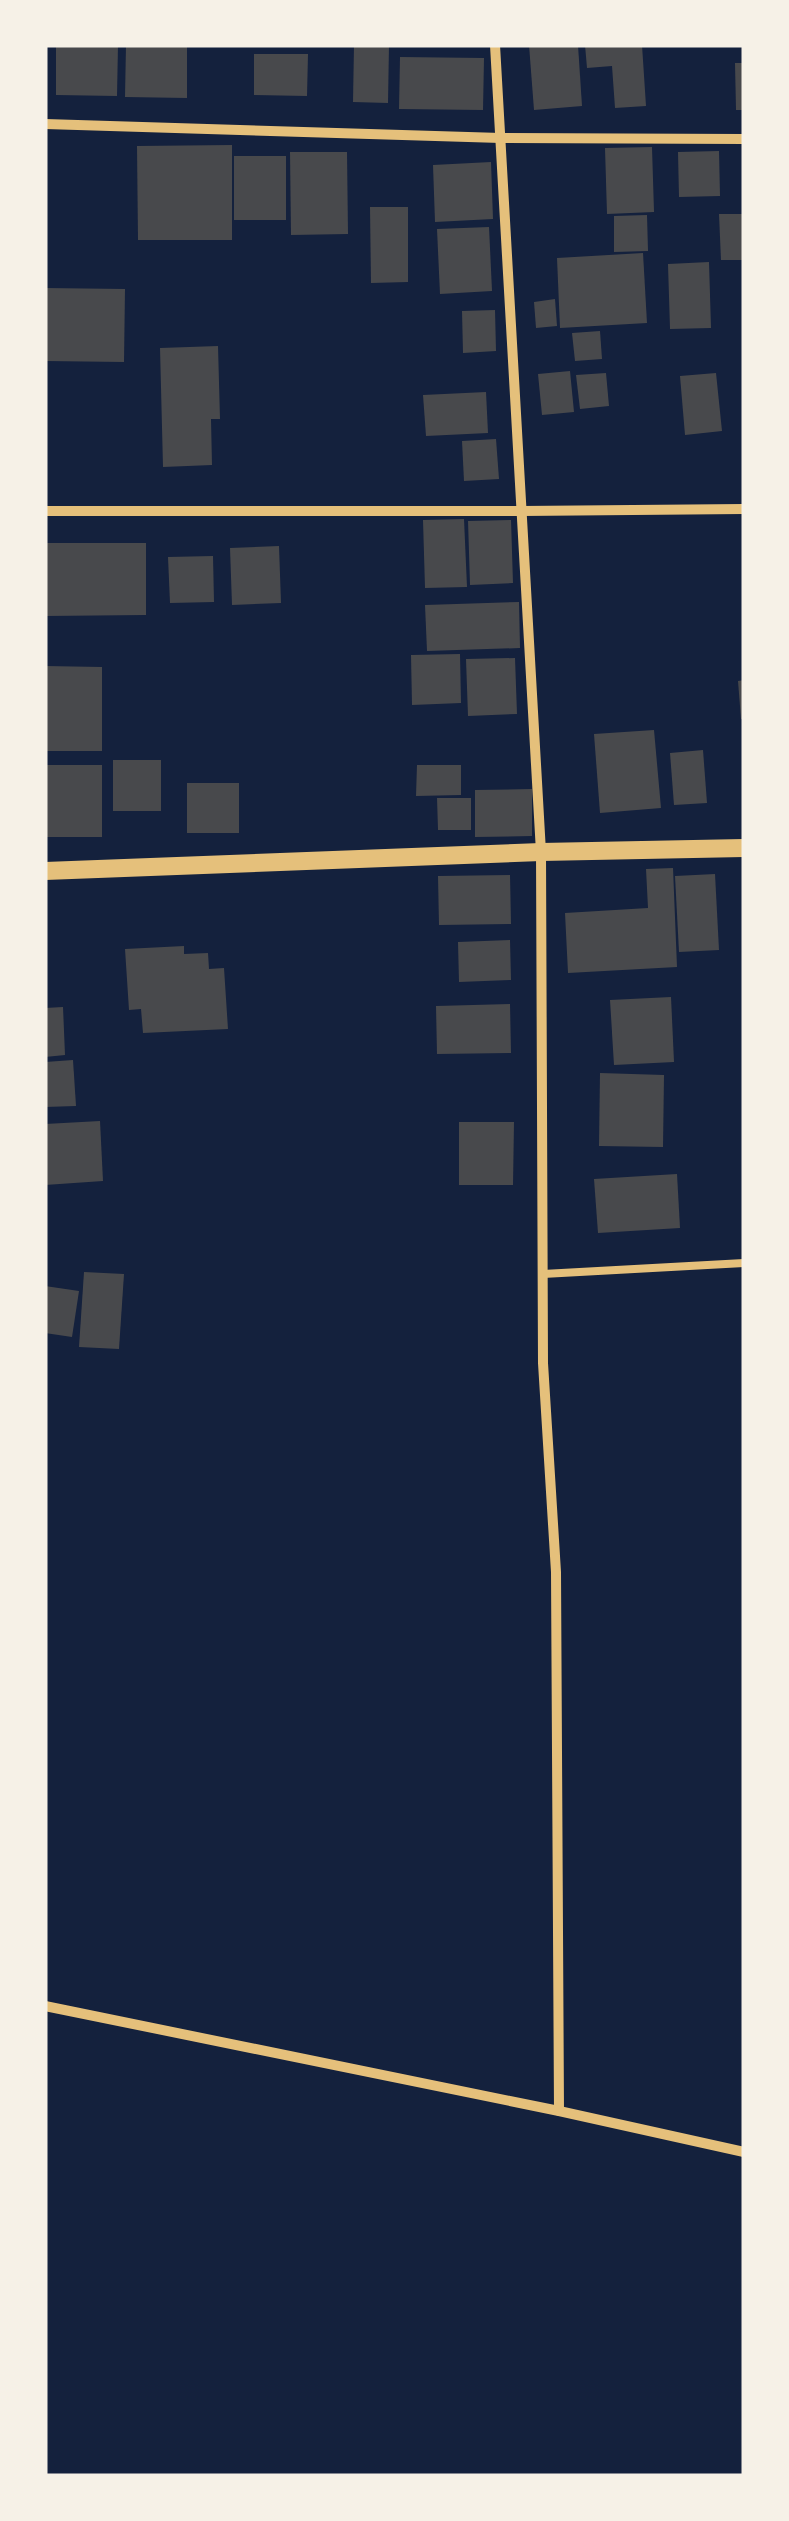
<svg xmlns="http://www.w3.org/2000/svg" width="789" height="2521" viewBox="0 0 789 2521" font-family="Cabin,sans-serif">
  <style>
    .building { fill: #48494c }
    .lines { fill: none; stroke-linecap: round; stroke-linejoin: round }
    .service { stroke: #e5c07b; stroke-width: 8 }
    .minor { stroke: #e5c07b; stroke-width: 10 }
    .tertiary { stroke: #e5c07b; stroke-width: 18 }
  </style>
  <rect width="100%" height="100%" fill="#14213d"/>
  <g class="building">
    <polygon points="56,45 118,45 117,96 56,95"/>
    <polygon points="126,45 187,45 187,98 125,97"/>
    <polygon points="354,45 389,45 388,103 353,102"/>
    <polygon points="529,45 578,45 582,106 534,110"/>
    <polygon points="585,45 642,45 646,106 615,108 612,66 587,68"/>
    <polygon points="254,54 308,54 307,96 254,95"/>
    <polygon points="400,57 484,58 483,110 399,109"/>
    <polygon points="735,63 744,63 744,110 736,110"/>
    <polygon points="232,145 232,240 138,240 137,146"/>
    <polygon points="652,147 654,212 607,214 605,148"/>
    <polygon points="719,151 720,196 679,197 678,152"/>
    <polygon points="290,152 347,152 348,234 291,235"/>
    <rect x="234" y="156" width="52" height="64"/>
    <polygon points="491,162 493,219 435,222 433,165"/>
    <polygon points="370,207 408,207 408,282 371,283"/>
    <polygon points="719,214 744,214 744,260 721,260"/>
    <polygon points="647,215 648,251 614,252 614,216"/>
    <polygon points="489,227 492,291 440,294 437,229"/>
    <polygon points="643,253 647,323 560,328 557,258"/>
    <polygon points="709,262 711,328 670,329 668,264"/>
    <polygon points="45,288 125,289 124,362 45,361"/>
    <polygon points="555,299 557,326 536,328 534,302"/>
    <polygon points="495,310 496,351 463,353 462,311"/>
    <polygon points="600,331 602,359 575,361 572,333"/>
    <polygon points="218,346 220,419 211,419 212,465 163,467 160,348"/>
    <polygon points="570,371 574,412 542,415 538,374"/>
    <polygon points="606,373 609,406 580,409 576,375"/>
    <polygon points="716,373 722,431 685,435 680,376"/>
    <polygon points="486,392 488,433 426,436 423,395"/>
    <polygon points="496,439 499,479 464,481 462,441"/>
    <polygon points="464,519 467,587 425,588 423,520"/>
    <polygon points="511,520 513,583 470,585 468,521"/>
    <polygon points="45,543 146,543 146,615 45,616"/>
    <polygon points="279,546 281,603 232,605 230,548"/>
    <polygon points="213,556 214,602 170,603 168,557"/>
    <polygon points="519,602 520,648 427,651 425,605"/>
    <polygon points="460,654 461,703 412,705 411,655"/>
    <polygon points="515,658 517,714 468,716 466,659"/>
    <polygon points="45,666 102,667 102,751 45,751"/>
    <polygon points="744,680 744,719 741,719 738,681"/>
    <polygon points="654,730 661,808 600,813 594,734"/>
    <polygon points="703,750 707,803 674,805 670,753"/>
    <rect x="113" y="760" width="48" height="51"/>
    <rect x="45" y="765" width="57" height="72"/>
    <polygon points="417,765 461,765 461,795 416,796"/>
    <rect x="187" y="783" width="52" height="50"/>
    <polygon points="532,789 532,836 475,837 475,790"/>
    <polygon points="437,798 471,798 471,830 438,830"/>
    <polygon points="673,868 677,967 568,973 565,913 648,908 646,869"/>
    <polygon points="715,874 719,950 679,952 675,876"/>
    <polygon points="510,875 511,924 439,925 438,876"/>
    <polygon points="510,940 511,980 459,982 458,942"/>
    <polygon points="184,946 184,954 208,953 209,969 224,968 228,1029 143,1033 141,1009 129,1010 125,949"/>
    <polygon points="671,997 674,1062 614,1065 610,1000"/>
    <polygon points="510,1004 511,1053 437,1054 436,1006"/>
    <polygon points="63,1007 65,1055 45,1057 45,1008"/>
    <polygon points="73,1060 76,1106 45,1107 45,1062"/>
    <polygon points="600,1073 664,1075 663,1147 599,1146"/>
    <polygon points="100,1121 103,1181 45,1185 45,1124"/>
    <polygon points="459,1122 514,1122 513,1185 459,1185"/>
    <polygon points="677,1174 680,1228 598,1233 594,1179"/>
    <polygon points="84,1272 124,1274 119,1349 79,1347"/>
    <polygon points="45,1286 79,1291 72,1337 45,1333"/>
  </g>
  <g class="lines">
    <polyline class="service" points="543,1274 744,1263"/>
    <g class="minor">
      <polyline points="495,45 541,852 543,1363 556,1572 559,2111"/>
      <polyline points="45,124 501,138 744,139"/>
      <polyline points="45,511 522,511 744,509"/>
      <polyline points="45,2006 559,2111 744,2152"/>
    </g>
    <polyline class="tertiary" points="45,871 541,852 744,848"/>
  </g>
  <rect width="789" height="2521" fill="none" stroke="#f6f1e7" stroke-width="95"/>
</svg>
